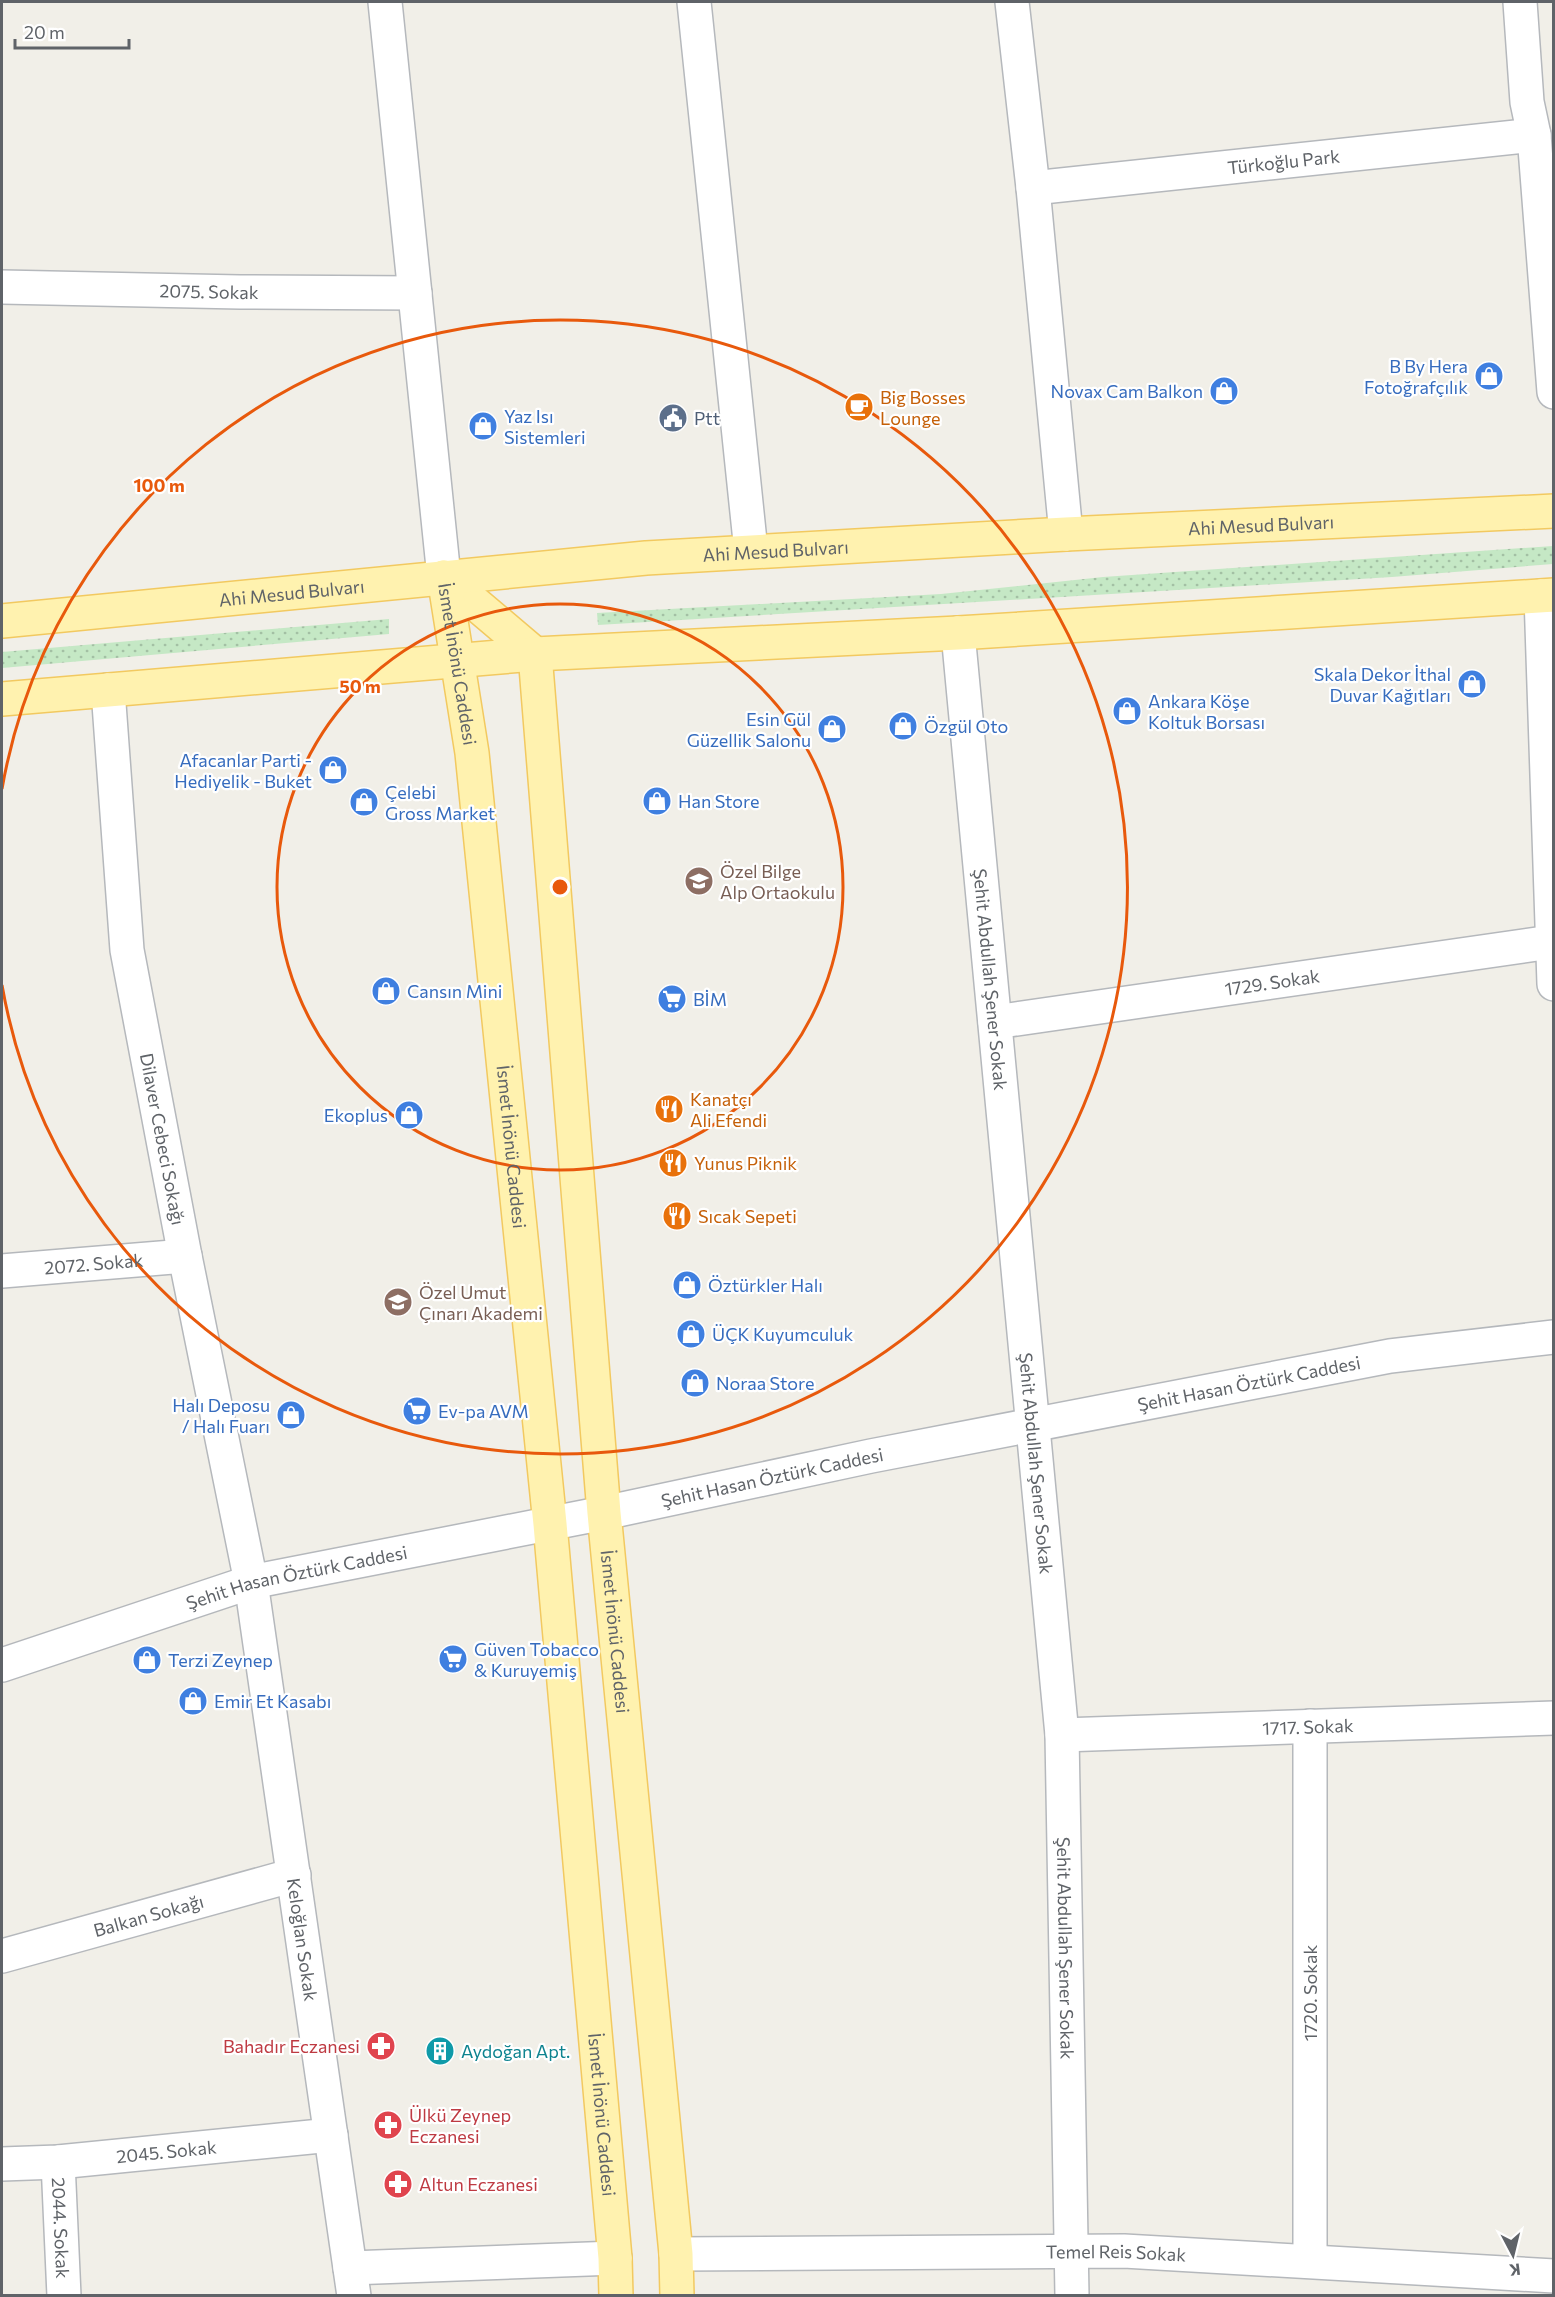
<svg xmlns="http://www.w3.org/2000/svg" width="1555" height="2297" viewBox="0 0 1555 2297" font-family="Commissioner,sans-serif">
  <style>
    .grass { fill: url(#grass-dots) }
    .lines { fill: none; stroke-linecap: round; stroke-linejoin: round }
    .minor-casing { stroke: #b5b8bc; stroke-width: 36 }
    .major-casing { stroke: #f2c960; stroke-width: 36 }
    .minor { stroke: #fff; stroke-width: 33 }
    .major { stroke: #fff2af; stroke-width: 33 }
    .ring { fill: none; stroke: #e8590c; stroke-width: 3 }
    .labels { text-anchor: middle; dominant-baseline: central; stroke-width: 4.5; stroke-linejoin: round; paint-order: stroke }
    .street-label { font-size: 18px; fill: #5f6368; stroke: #fff }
    .shop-label { font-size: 18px; fill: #366cbe; stroke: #fff; text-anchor: start }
    .food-label { font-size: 18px; fill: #c56008; stroke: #fff; text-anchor: start }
    .service-label { font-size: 18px; fill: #4e5e75; stroke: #fff; text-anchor: start }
    .education-label { font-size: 18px; fill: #785e54; stroke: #fff; text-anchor: start }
    .health-label { font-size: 18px; fill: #be3a42; stroke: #fff; text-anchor: start }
    .culture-label { font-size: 18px; fill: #0d838f; stroke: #fff; text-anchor: start }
    .centre { fill: #e8590c; stroke: #fff; stroke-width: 3 }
    .ring-label { font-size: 18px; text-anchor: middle; font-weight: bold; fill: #e8590c; stroke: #fff; stroke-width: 4.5; stroke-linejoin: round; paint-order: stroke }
  </style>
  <defs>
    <pattern id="grass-dots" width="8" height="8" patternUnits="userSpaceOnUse" patternTransform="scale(1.5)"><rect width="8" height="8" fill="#c5e8c5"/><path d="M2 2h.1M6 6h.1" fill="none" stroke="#a3c0a4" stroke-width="1.8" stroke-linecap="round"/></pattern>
  </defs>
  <rect width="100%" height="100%" fill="#f1efe8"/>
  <g class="grass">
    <polygon points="1553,546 1553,564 1392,577 598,625 597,613 941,594 1103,577"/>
    <polygon points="389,619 389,634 2,668 2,652"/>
  </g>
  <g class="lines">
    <g class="minor-casing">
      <g id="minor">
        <polyline points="385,2 444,577"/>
        <polyline points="694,2 751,551"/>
        <polyline points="1012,2 1033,188 1066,534"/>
        <polyline points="1520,2 1527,102 1534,135 1554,392"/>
        <path id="s1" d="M 1033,188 L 1534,135"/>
        <path id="s2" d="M 2,287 L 240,292 L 415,293"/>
        <polyline points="1541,596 1554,984"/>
        <path id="s3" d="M 958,633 L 1062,1735 L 1072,2296"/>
        <path id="s4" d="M 108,690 L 127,950 L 185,1256 L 251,1582 L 354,2296"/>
        <path id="s5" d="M 995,1022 L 1551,942"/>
        <path id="s6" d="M 2,1271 L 185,1256"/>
        <path id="s7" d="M 2,1665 L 251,1582 L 604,1513 L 871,1456 L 1390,1356 L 1554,1337"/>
        <path id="s8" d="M 1062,1735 L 1554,1718"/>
        <path id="s9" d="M 2,1956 L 294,1875"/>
        <path id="s10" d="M 58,2162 L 64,2296"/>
        <path id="s11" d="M 2,2164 L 58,2162 L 331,2135"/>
        <path id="s12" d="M 676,2254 L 1124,2251 L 1554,2276"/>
        <polyline points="1310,2261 1310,1726"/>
        <polyline points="350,2268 615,2258"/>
      </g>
    </g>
    <g class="major-casing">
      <g id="major">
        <path id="s13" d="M 444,577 L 535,654 L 604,1513 L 676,2254 L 677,2296"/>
        <path id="s14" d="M 444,577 L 472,753 L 550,1524 L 615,2258 L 616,2296"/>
        <path id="s15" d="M 2,621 L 646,558 L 1066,534 L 1554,511"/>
        <polyline points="2,699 535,654 958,633 1554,595"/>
      </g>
    </g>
    <use href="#minor" class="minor"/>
    <use href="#major" class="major"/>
  </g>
  <g class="ring">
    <circle cx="560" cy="887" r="283"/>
    <path d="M2 789A567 567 0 1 1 2 985"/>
  </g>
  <defs>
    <g id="shop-disc" transform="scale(1.5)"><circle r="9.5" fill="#3f7fe0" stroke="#fff"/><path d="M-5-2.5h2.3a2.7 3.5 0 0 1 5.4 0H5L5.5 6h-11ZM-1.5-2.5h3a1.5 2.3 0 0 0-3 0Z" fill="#fff"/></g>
    <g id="cafe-disc" transform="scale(1.5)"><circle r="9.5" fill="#e8710a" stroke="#fff"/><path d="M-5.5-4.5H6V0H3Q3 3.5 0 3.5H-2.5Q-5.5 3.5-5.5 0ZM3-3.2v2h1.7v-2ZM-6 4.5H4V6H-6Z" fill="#fff"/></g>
    <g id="civic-disc" transform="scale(1.5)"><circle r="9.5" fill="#5c6f8a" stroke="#fff"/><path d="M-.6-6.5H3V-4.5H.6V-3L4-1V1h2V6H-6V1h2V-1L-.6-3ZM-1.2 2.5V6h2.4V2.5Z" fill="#fff"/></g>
    <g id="school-disc" transform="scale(1.5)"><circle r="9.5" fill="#8d6e63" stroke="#fff"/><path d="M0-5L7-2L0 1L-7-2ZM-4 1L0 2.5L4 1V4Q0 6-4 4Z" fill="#fff"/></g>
    <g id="supermarket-disc" transform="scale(1.5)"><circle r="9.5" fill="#3f7fe0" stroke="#fff"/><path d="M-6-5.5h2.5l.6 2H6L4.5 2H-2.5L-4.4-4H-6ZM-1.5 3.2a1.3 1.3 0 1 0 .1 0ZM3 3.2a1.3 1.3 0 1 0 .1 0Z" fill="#fff"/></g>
    <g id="restaurant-disc" transform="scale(1.5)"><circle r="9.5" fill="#e8710a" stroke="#fff"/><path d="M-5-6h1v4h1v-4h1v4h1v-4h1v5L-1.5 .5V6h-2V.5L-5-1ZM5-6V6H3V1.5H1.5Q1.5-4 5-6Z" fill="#fff"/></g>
    <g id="pharmacy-disc" transform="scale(1.5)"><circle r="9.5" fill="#e0444e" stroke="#fff"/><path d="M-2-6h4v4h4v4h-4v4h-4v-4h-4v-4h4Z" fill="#fff"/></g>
    <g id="building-disc" transform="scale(1.5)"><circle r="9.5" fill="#0f9aa8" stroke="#fff"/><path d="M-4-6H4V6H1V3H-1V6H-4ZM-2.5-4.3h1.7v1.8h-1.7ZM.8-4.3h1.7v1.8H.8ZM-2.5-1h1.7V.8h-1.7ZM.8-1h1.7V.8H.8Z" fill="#fff"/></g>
  </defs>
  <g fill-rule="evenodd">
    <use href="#shop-disc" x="1489" y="376"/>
    <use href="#shop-disc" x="1224" y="391"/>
    <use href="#cafe-disc" x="859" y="407"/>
    <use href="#civic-disc" x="673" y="418"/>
    <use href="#shop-disc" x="483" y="426"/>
    <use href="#shop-disc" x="1472" y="684"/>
    <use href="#shop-disc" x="1127" y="711"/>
    <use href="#shop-disc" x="903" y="726"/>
    <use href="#shop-disc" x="832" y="729"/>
    <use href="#shop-disc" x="333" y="770"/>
    <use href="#shop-disc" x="657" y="801"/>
    <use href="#shop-disc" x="364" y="802"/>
    <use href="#school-disc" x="699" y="881"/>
    <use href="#shop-disc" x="386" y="991"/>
    <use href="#supermarket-disc" x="672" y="999"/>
    <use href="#restaurant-disc" x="669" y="1109"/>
    <use href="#shop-disc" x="409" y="1115"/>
    <use href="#restaurant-disc" x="673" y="1163"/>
    <use href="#restaurant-disc" x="677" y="1216"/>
    <use href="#shop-disc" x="687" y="1285"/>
    <use href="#school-disc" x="398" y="1302"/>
    <use href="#shop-disc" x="691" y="1334"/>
    <use href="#shop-disc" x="695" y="1383"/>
    <use href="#supermarket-disc" x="417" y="1411"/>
    <use href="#shop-disc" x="291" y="1415"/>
    <use href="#supermarket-disc" x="453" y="1659"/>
    <use href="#shop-disc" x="147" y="1660"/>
    <use href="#shop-disc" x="193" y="1701"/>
    <use href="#pharmacy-disc" x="381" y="2046"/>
    <use href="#building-disc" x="440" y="2051"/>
    <use href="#pharmacy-disc" x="388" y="2125"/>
    <use href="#pharmacy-disc" x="398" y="2184"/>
  </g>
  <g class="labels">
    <g class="street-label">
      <text stroke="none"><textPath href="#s1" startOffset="252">Türkoğlu Park</textPath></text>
      <text stroke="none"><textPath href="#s2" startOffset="207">2075. Sokak</textPath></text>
      <text stroke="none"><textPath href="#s15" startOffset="1263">Ahi Mesud Bulvarı</textPath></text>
      <text stroke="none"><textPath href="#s15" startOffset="777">Ahi Mesud Bulvarı</textPath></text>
      <text stroke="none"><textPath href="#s15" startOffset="291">Ahi Mesud Bulvarı</textPath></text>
      <text stroke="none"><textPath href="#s14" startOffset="88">İsmet İnönü Caddesi</textPath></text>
      <text stroke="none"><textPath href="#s3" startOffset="348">Şehit Abdullah Şener Sokak</textPath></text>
      <text stroke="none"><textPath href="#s5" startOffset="280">1729. Sokak</textPath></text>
      <text stroke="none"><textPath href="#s4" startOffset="453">Dilaver Cebeci Sokağı</textPath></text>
      <text stroke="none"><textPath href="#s14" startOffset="574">İsmet İnönü Caddesi</textPath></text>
      <text stroke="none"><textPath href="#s6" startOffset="92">2072. Sokak</textPath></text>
      <text stroke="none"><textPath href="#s7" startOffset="1280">Şehit Hasan Öztürk Caddesi</textPath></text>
      <text stroke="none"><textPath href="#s3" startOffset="834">Şehit Abdullah Şener Sokak</textPath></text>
      <text stroke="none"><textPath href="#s7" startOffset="794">Şehit Hasan Öztürk Caddesi</textPath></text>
      <text stroke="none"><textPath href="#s7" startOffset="308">Şehit Hasan Öztürk Caddesi</textPath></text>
      <text stroke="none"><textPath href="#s13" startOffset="1100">İsmet İnönü Caddesi</textPath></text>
      <text stroke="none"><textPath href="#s8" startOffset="246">1717. Sokak</textPath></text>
      <text stroke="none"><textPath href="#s9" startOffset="152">Balkan Sokağı</textPath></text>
      <text stroke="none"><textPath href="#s4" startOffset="1266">Keloğlan Sokak</textPath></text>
      <text stroke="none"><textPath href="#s3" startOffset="1320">Şehit Abdullah Şener Sokak</textPath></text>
      <text transform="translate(1310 1993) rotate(-90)">1720. Sokak</text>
      <text stroke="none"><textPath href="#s14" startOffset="1546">İsmet İnönü Caddesi</textPath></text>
      <text stroke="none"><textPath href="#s11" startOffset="165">2045. Sokak</textPath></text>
      <text stroke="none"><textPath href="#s10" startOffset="66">2044. Sokak</textPath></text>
      <text stroke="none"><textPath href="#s12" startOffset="440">Temel Reis Sokak</textPath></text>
    </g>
    <g class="shop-label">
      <text x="1468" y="366" text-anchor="end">B By Hera<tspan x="1468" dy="21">Fotoğrafçılık</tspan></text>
      <text x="1203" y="391" text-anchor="end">Novax Cam Balkon</text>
      <text x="504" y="416">Yaz Isı<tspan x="504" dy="21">Sistemleri</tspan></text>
      <text x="1451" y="674" text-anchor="end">Skala Dekor İthal<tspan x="1451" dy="21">Duvar Kağıtları</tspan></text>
      <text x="1148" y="701">Ankara Köşe<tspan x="1148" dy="21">Koltuk Borsası</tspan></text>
      <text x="811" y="719" text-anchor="end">Esin Gül<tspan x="811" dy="21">Güzellik Salonu</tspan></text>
      <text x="924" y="726">Özgül Oto</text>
      <text x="312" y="760" text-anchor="end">Afacanlar Parti -<tspan x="312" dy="21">Hediyelik - Buket</tspan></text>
      <text x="385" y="792">Çelebi<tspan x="385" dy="21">Gross Market</tspan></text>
      <text x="678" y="801">Han Store</text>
      <text x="407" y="991">Cansın Mini</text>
      <text x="693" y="999">BİM</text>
      <text x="388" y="1115" text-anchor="end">Ekoplus</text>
      <text x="708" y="1285">Öztürkler Halı</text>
      <text x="712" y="1334">ÜÇK Kuyumculuk</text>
      <text x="716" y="1383">Noraa Store</text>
      <text x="270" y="1405" text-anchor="end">Halı Deposu<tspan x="270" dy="21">/ Halı Fuarı</tspan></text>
      <text x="438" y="1411">Ev-pa AVM</text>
      <text x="474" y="1649">Güven Tobacco<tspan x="474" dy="21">&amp; Kuruyemiş</tspan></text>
      <text x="168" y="1660">Terzi Zeynep</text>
      <text x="214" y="1701">Emir Et Kasabı</text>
    </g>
    <g class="food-label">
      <text x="880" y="397">Big Bosses<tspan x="880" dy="21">Lounge</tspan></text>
      <text x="690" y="1099">Kanatçı<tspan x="690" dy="21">Ali Efendi</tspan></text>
      <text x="694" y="1163">Yunus Piknik</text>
      <text x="698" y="1216">Sıcak Sepeti</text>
    </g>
    <g class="service-label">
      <text x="694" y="418">Ptt</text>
    </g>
    <g class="education-label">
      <text x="720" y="871">Özel Bilge<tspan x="720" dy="21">Alp Ortaokulu</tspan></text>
      <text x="419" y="1292">Özel Umut<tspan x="419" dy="21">Çınarı Akademi</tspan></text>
    </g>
    <g class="health-label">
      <text x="360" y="2046" text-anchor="end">Bahadır Eczanesi</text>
      <text x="409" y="2115">Ülkü Zeynep<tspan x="409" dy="21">Eczanesi</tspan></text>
      <text x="419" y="2184">Altun Eczanesi</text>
    </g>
    <g class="culture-label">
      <text x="461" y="2051">Aydoğan Apt.</text>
    </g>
  </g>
  <circle cx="560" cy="887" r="9" class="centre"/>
  <g class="ring-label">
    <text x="159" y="492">100 m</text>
    <text x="360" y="693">50 m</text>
  </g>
  <rect width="1555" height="2297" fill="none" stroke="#5f6368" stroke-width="6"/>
  <g transform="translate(1513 2255) rotate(173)" stroke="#ffffff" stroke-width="4.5" paint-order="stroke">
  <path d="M0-4.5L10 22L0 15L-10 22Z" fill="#5f6368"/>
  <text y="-9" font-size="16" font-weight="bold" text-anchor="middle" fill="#5f6368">K</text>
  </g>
  <path d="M15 39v9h114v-9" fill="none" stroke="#5f6368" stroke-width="3"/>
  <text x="24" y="39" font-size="18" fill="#5f6368" stroke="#ffffff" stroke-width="4.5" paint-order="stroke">20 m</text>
</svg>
